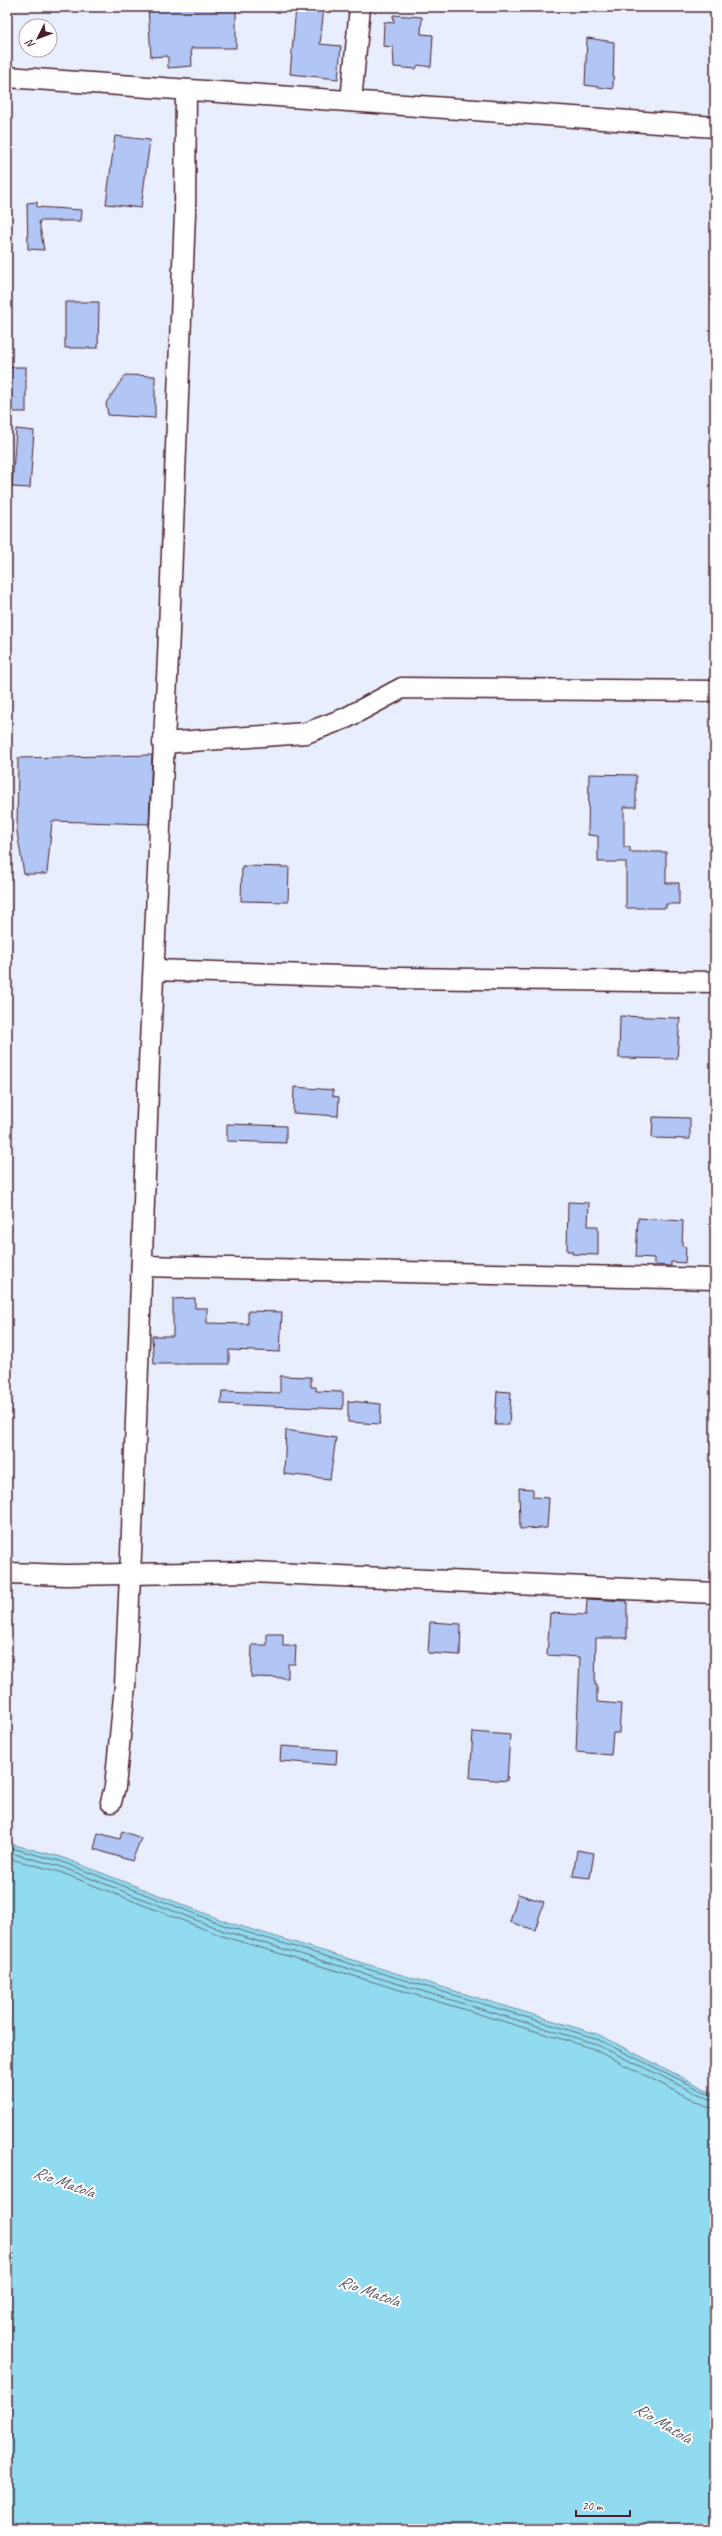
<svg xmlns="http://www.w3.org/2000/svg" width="722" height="2536" viewBox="0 0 722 2536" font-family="Caveat,sans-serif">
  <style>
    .water { fill: #90dbf0; stroke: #7490a1 }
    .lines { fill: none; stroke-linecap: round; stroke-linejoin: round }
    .shore { stroke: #666a7a; stroke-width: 1 }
    .building { fill: #b1c6f5; stroke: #4a1f2b }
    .street-casing { stroke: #4a1f2b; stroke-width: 23 }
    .street { stroke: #fff; stroke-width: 20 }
    .labels { text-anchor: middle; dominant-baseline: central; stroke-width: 4; stroke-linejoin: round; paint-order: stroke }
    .water-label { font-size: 17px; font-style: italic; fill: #5f5766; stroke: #fff }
  </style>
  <rect width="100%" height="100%" fill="#e8eefc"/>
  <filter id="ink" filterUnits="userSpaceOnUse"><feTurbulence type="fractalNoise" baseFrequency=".025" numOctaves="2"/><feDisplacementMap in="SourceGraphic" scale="8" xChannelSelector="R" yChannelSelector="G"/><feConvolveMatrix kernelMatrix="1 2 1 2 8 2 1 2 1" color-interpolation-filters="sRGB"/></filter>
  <g filter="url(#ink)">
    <polygon class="water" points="7,1843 61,1857 227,1922 597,2034 715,2094 715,2529 7,2529"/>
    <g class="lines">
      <g class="shore">
        <polyline points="7,1847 60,1861 226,1926 595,2038 715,2097"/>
        <polyline points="7,1852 59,1866 224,1931 593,2043 715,2102"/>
        <polyline points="7,1858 57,1871 222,1936 591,2048 707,2107 715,2108"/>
      </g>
    </g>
    <g class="building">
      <polygon points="148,7 236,7 236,48 191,48 192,66 168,68 168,56 151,57"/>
      <polygon points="296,7 324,7 320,44 341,46 338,79 290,74"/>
      <polygon points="393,15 422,17 421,34 433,35 431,67 418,65 416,69 394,67 393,47 383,46 384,22 394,23"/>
      <polygon points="587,38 614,42 613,89 585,85"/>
      <polygon points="115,136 150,140 141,208 106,204"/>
      <polygon points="37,202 37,207 82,210 81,221 39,221 44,250 28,249 27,203"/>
      <polygon points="65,302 99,302 98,348 65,348"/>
      <rect x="7" y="367" width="19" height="45"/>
      <polygon points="125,375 155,376 155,418 108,415 106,403"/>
      <polygon points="16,429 34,431 30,488 12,487"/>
      <polygon points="152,755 149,824 52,821 47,874 24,874 17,832 18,758"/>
      <polygon points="589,774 636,775 636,807 624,807 624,847 630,847 630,852 666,852 666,883 679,883 679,904 666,904 666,908 626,908 626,862 598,862 598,836 588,835"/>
      <polygon points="242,866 289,867 288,902 241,901"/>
      <polygon points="620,1016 680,1018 677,1059 619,1058"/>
      <polygon points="294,1087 333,1090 333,1096 339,1097 338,1116 293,1113"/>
      <polygon points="653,1117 690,1118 690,1139 652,1138"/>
      <polygon points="227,1124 286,1126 286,1143 227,1141"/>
      <polygon points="568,1202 589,1203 588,1226 598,1226 598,1255 572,1254 572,1251 567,1251"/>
      <polygon points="638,1218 683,1221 682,1246 686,1247 685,1263 671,1262 671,1266 654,1265 654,1258 636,1257"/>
      <polygon points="195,1298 195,1308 207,1308 207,1323 248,1324 248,1311 282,1312 280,1352 229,1350 229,1364 154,1364 152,1336 173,1336 173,1299"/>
      <polygon points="280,1376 311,1377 311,1387 316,1387 316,1391 343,1392 343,1409 221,1404 222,1391 280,1393"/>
      <polygon points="497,1391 511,1392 509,1425 495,1425"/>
      <polygon points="348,1401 381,1404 380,1424 348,1422"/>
      <polygon points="286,1430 336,1438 330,1479 284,1474"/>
      <polygon points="519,1488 533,1489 533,1497 549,1498 547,1528 520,1529"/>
      <polygon points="587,1599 627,1601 627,1638 596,1638 595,1685 597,1685 597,1702 621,1704 619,1733 613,1733 611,1755 576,1752 580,1657 547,1655 550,1613 586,1615"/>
      <polygon points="430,1622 461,1624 460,1655 428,1653"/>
      <polygon points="267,1634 283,1634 283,1646 296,1646 295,1664 288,1664 288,1678 251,1677 252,1645 267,1645"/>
      <polygon points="473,1732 510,1735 507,1781 470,1778"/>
      <polygon points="281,1746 337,1750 336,1765 280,1761"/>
      <polygon points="122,1831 141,1838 132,1861 94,1849 98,1833 120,1839"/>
      <polygon points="577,1850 594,1853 590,1878 573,1876"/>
      <polygon points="518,1894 544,1902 535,1930 510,1922"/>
    </g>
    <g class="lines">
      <g class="street-casing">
        <g id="street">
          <polyline points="7,77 715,127"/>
          <polyline points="351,101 360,7"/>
          <polyline points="163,743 306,733 346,718 402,688 715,691"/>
          <polyline points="154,970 399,978 715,982"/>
          <polyline points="142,1266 715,1279"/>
          <polyline points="7,1573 66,1575 252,1572 715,1593"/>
          <polyline points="111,1802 115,1787 125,1686 132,1531 149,1064 168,657 185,213 186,90"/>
        </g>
      </g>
      <use href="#street" class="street"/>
    </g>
  </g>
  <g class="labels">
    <g class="water-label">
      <text transform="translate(64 2182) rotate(20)">Rio Matola</text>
      <text transform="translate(369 2291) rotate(20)">Rio Matola</text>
      <text transform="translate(663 2423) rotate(31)">Rio Matola</text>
    </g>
  </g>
  <rect width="722" height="2536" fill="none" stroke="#fff" stroke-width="24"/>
  <rect x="12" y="12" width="698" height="2512" fill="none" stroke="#4a1f2b" stroke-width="1.5" filter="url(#ink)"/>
  <g transform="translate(38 38) rotate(228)"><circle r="19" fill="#ffffff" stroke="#b7a5aa"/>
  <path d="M0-3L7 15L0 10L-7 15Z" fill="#4a1f2b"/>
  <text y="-6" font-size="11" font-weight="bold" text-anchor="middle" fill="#4a1f2b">N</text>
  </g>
  <path d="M576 2510v6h54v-6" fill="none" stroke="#4a1f2b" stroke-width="2"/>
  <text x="582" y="2510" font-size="12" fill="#4a1f2b" stroke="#ffffff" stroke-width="3" paint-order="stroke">20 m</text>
</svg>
